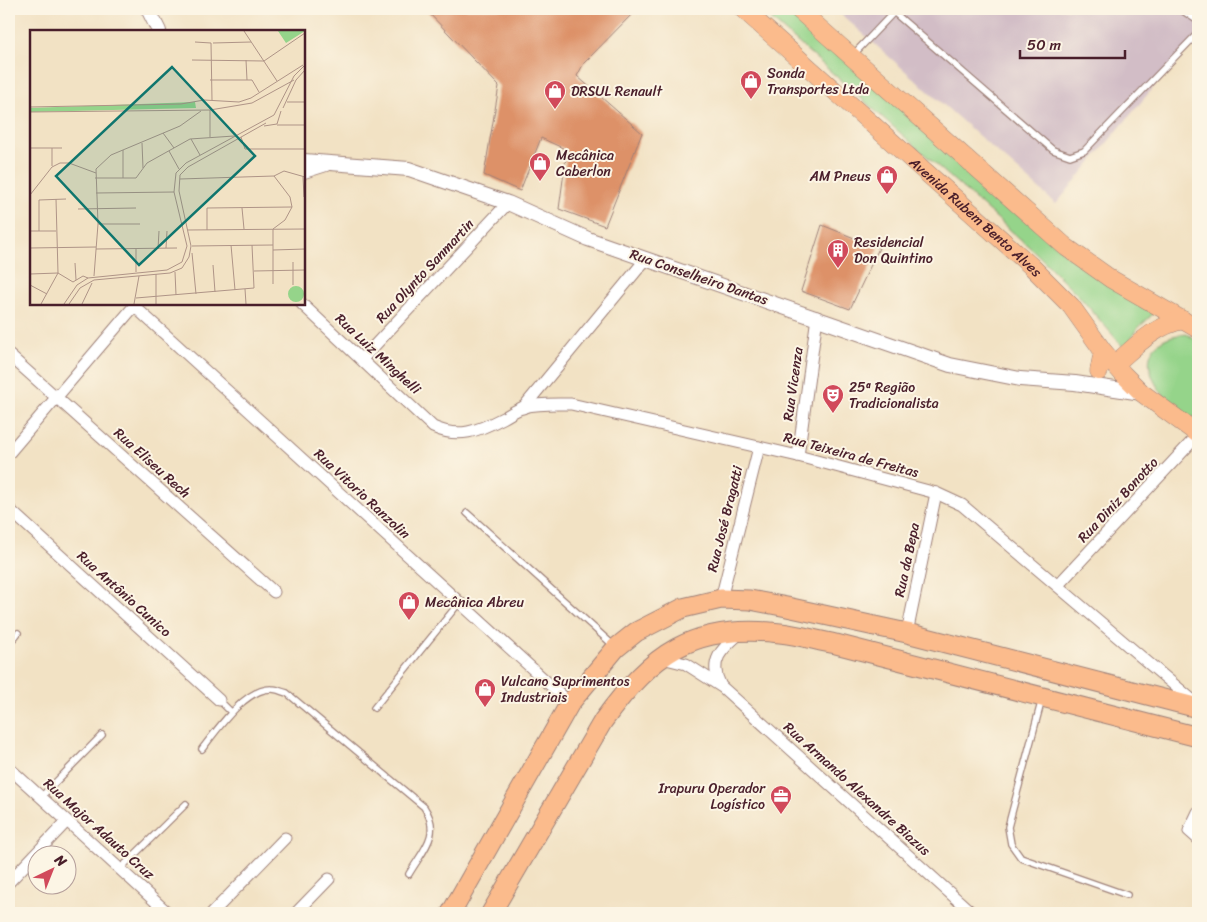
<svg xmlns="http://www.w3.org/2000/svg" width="1207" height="922" viewBox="0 0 1207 922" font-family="Sriracha,sans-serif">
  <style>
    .industrial { fill: #d2bdc6 }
    .green { fill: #95d48a; stroke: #707a5a }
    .building { fill: #dd9167 }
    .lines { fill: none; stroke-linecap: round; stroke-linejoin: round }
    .service-casing { stroke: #9e8078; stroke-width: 8 }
    .minor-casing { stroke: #9e8078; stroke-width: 13 }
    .tertiary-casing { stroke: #9e8078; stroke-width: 16 }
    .primary-casing { stroke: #9e8078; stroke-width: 19 }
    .trunk-casing { stroke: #9e8078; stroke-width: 21 }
    .service { stroke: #fff; stroke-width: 5.5 }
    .minor { stroke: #fff; stroke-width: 11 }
    .tertiary { stroke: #fff; stroke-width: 14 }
    .primary { stroke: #fbbb8c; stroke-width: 18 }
    .trunk { stroke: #fbbb8c; stroke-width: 19 }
    .labels { text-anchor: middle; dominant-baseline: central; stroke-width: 4; stroke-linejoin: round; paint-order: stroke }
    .poi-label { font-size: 14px; fill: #4a1f2b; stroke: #fcf5e5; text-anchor: start }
    .street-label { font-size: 14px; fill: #4a1f2b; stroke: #fcf5e5 }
    .inset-road { fill: none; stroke: #af9487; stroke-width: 1 }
    .view { fill: #0f766e; fill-opacity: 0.15; stroke: #0f766e; stroke-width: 2.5 }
    .inset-edge { fill: none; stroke: #4a1f2b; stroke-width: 2.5 }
  </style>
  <rect width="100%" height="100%" fill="#fcf5e5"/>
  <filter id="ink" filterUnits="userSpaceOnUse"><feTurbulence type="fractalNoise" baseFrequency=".02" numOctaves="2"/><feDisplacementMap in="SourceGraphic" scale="10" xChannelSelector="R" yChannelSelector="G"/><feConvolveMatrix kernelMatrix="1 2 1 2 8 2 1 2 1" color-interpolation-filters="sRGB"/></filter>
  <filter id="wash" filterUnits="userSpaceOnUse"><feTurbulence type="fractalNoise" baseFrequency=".0096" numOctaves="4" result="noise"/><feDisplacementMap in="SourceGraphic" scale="20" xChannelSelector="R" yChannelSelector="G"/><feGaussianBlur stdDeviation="1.12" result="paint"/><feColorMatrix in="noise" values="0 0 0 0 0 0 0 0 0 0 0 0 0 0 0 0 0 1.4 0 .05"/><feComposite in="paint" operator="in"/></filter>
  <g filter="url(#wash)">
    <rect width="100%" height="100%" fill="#f2e2c4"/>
    <polygon class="industrial" points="835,9 1198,9 1198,44 1193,40 1056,204"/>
    <g class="green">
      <polygon points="760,9 789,9 1068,256 1154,313 1136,330 1125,349 1079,296 1035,252"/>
      <path d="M 1186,334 L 1198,340 L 1198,418 C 1170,415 1130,362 1160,342 C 1168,336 1177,335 1186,334 Z"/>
    </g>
    <g id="blocks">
      <g class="building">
        <polygon points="425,9 637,9 584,63 577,76 642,133 605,226 559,209 567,150 541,138 520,191 484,175 499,86"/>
        <polygon points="822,225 879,248 850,309 801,291"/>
      </g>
    </g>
  </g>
  <g filter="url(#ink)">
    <use href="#blocks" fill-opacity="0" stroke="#9e8078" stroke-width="1"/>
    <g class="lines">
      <g class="service-casing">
        <g id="service">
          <polyline points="890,9 1053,150 1070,156 1084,151 1198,33"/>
          <polyline points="1180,9 1198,21"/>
          <polyline points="852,56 894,12"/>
          <polyline points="467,513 613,645"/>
          <polyline points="9,644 18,633"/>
          <polyline points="1042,699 1008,827 1011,844 1021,858 1127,895"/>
          <polyline points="219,700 231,712"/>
          <polyline points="374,708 459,603"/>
          <path d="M 202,749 C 217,730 245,688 272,689 C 277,689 282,692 287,693 L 424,807 C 442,834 423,850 409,874"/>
          <polyline points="41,797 102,735"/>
          <polyline points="120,869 186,804"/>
        </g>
      </g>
      <g class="minor-casing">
        <g id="minor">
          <path d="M 302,304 L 433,427 C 459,439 478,431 503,418 C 509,415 517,409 524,407 C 539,403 555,404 571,404 L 798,456 L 936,493 L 962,505 L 1198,705"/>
          <polyline points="134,306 570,703"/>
          <polyline points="9,355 274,592"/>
          <polyline points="362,359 508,203"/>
          <polyline points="523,408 646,259"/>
          <polyline points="9,453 136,304"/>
          <polyline points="798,456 817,317"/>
          <polyline points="9,509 219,700"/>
          <polyline points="1058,585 1198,435"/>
          <polyline points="721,599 759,447"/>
          <polyline points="907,633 936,493"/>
          <polyline points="662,658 686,664 722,687 972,913"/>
          <path d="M 720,684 C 708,660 723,648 740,633"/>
          <polyline points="9,768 168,913"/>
          <polyline points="1198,812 1189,831 1198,839"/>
          <polyline points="9,882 67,821"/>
          <polyline points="212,913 285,838"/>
          <polyline points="296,913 329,879"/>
        </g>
      </g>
      <g class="tertiary-casing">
        <g id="tertiary">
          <polyline points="148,9 159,31"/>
          <polyline points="304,161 409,169 508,203 588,239 950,365 1020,379 1075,383 1142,393"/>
          <polyline points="304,171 326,164"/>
        </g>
      </g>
      <g class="primary-casing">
        <g id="primary">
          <path id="s1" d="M 743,9 L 1031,266 L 1071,306 L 1103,351 L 1123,374 L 1142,393 L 1198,434"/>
          <polyline points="798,9 1066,247 1111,279 1198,329"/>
          <path d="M 1114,365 C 1136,346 1154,326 1183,320"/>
          <polyline points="1099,371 1103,351"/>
        </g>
      </g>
      <g class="trunk-casing">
        <g id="trunk">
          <polyline points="451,913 570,703 616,648 636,632 683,608 721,599 750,600 787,607 907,633 1198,708"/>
          <path d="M 491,913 L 603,721 C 652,653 693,623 780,633 C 799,635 818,641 836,644 L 1198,737"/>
        </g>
      </g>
      <use href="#service" class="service"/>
      <use href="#minor" class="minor"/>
      <use href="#tertiary" class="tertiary"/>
      <use href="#primary" class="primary"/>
      <use href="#trunk" class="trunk"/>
    </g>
  </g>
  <defs>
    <g id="shop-pin" transform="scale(1.125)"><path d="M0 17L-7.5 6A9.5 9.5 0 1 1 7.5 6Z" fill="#d1495b" stroke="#fcf5e5"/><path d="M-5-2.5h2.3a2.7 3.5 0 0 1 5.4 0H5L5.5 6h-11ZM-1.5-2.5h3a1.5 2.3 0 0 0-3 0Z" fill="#fff"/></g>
    <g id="building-pin" transform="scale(1.125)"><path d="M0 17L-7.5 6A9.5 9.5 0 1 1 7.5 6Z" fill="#d1495b" stroke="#fcf5e5"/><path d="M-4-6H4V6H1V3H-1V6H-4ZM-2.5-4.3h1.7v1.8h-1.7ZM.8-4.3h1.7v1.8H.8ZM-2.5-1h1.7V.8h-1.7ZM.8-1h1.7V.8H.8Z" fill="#fff"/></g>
    <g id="theatre-pin" transform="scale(1.125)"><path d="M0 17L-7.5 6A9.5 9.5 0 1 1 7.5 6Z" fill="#d1495b" stroke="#fcf5e5"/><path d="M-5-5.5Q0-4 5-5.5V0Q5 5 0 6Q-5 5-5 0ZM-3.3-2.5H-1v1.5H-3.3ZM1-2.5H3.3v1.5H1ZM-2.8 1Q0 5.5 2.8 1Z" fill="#fff"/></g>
    <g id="office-pin" transform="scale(1.125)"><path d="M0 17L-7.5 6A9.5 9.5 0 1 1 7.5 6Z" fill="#d1495b" stroke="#fcf5e5"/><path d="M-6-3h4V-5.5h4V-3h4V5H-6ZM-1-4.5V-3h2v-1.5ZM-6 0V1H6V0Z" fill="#fff"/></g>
  </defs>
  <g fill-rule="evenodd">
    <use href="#shop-pin" x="751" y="81"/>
    <use href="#shop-pin" x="555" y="91"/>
    <use href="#shop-pin" x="540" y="163"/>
    <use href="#shop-pin" x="887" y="176"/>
    <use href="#building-pin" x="838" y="250"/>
    <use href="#theatre-pin" x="833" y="395"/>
    <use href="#shop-pin" x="409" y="602"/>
    <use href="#shop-pin" x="485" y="689"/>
    <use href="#office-pin" x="781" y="796"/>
  </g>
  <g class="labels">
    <g class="poi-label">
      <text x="767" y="73">Sonda<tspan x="767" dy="16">Transportes Ltda</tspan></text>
      <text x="571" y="91">DRSUL Renault</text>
      <text x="556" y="155">Mecânica<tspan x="556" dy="16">Caberlon</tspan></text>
      <text x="871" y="176" text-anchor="end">AM Pneus</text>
      <text x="854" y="242">Residencial<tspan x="854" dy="16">Don Quintino</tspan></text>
      <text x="849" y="387">25ª Região<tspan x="849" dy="16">Tradicionalista</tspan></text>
      <text x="425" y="602">Mecânica Abreu</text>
      <text x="501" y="681">Vulcano Suprimentos<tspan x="501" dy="16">Industriais</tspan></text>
      <text x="765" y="788" text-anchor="end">Irapuru Operador<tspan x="765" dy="16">Logístico</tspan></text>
    </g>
    <g class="street-label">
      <text stroke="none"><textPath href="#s1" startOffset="312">Avenida Rubem Bento Alves</textPath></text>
      <text transform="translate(425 271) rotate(-47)">Rua Olynto Sanmartin</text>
      <text transform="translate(699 277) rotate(19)">Rua Conselheiro Dantas</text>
      <text transform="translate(378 354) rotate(43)">Rua Luiz Minghelli</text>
      <text transform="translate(793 384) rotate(-82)">Rua Vicenza</text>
      <text transform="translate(851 455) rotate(15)">Rua Teixeira de Freitas</text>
      <text transform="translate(152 463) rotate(42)">Rua Eliseu Rech</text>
      <text transform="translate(362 494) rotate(43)">Rua Vitorio Ranzolin</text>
      <text transform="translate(1118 500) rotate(-47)">Rua Diniz Bonotto</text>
      <text transform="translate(725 519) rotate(-76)">Rua José Bragatti</text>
      <text transform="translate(907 560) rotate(-78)">Rua da Bepa</text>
      <text transform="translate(124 594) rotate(42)">Rua Antônio Cunico</text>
      <text transform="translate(857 789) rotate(42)">Rua Armando Alexandre Biazus</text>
      <text transform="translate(99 829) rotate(42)">Rua Major Adauto Cruz</text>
    </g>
  </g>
  <g transform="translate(30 30)">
    <rect width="275" height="275" fill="#f2e2c4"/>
    <path d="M 248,1 L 275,1 L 256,13 ZM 165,72 L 166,78 L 0,82 L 0,78 ZM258 264a8 8 0 1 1 16 0a8 8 0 1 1-16 0Z" fill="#95d48a"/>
    <path class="inset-road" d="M 214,1 L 247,51M 165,12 L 181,13 L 182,70M 183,13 L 221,12M 162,30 L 234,31 L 275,3M 216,30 L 217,50M 180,50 L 222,50 L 229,62M 257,72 L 275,72M 0,77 L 151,74 L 174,70 L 209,72 L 221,68 L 273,35M 253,78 L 266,50 L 275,40M 0,82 L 180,80 L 222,73 L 264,50M 247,95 L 275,95M 234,96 L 247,94 L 251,81M 133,103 L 144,118M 180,107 L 180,80M 211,107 L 215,119 L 275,119M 161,109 L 170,125M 112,113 L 113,138M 0,118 L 32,118M 22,118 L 22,136M 139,121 L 149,139M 244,146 L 254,141 L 275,147M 273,147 L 274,167M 65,148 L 106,148 L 117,133 L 160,109 L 204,106M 93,148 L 93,120M 150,149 L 244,146M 66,163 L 144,162M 0,165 L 22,137 L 30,133 L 39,133 L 66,143M 212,178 L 214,199M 48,179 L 106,178M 68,194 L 110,194M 158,200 L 275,199M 177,200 L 177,178 L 262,177M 0,201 L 26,201M 9,201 L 9,170 L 36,169M 201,215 L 205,260M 162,216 L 243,215M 0,218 L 66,217M 136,218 L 137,201M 66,219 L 147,218M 128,219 L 129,201M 243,220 L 275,219M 162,223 L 166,264M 263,232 L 263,255M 45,233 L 46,250M 183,235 L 185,262M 224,241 L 275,240M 106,242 L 106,219M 145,242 L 146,265M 0,244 L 28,243 L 43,252 L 53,246 L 58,248M 64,246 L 68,194 L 66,139 L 81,125 L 150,96 L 171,81M 243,254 L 243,199 L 255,190 L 262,177 L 260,167 L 244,146M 0,255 L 17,264M 215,259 L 216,274M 106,268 L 224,258 L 222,215M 11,274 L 28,243 L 26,169M 34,274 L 47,255 L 58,248 L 137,240 L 152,232 L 157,216 L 144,162 L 146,143 L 156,133 L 244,85 L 264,46 L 275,35M 39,274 L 50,258 L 64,250 L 140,243 L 152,238 L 159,227 L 161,216 L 149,161 L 150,145 L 158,137 L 236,93M 52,274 L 62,253M 104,274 L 109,246M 126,274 L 126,244"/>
    <path class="view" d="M 142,37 L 225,126 L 109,235 L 26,146 Z"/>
    <rect width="275" height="275" class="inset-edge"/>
  </g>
  <rect width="1207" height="922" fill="none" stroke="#fcf5e5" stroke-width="30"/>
  <g transform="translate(52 870) rotate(43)"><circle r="24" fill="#fcf5e5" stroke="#b59f9b"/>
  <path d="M0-4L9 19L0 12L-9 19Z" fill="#d1495b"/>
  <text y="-8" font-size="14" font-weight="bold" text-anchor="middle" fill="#4a1f2b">N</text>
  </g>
  <path d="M1020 50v8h105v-8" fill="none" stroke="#4a1f2b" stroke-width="2.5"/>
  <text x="1027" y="50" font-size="15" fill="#4a1f2b" stroke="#fcf5e5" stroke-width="4" paint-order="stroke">50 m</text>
</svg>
